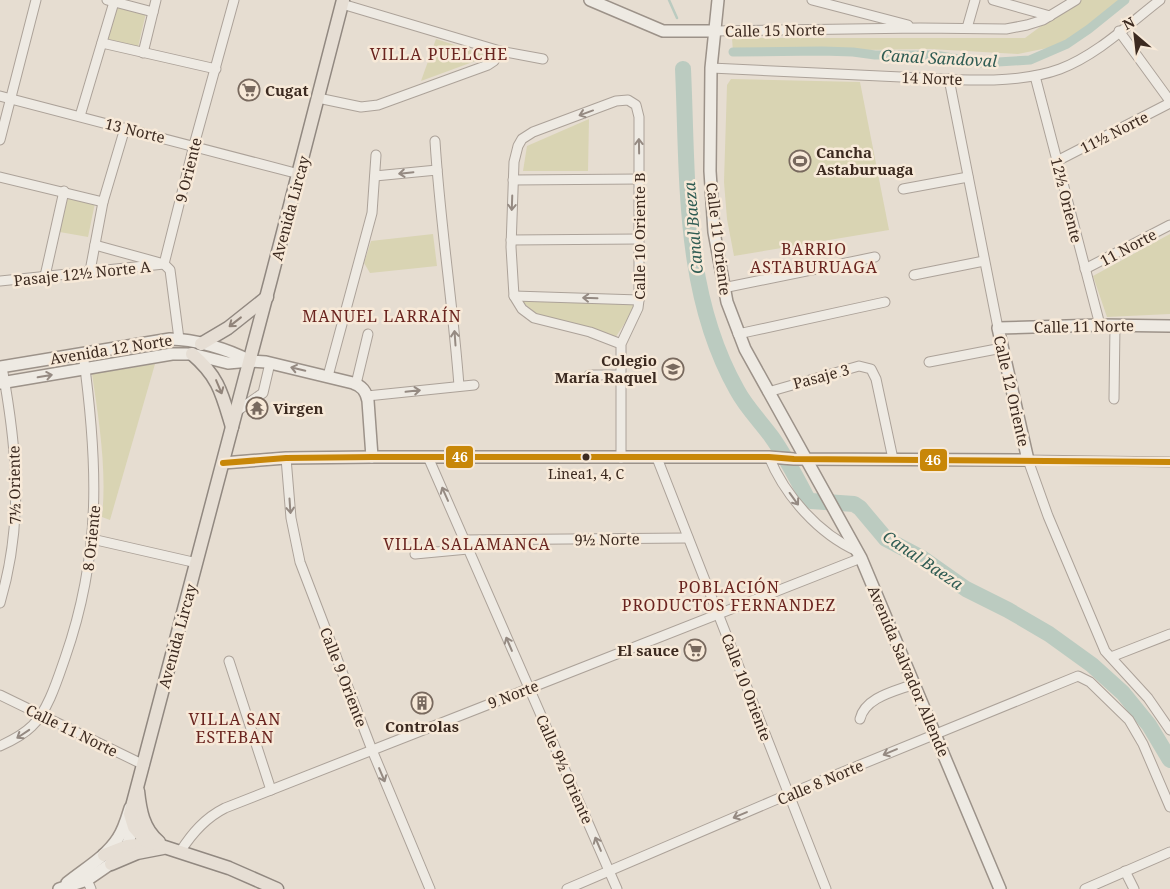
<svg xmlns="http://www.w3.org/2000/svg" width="1170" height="889" viewBox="0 0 1170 889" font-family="'Noto Serif',serif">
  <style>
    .green { fill: #d9d4b3 }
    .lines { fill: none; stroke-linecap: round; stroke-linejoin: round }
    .stream { stroke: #bbcbc0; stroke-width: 2.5 }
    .canal { stroke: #bbcbc0; stroke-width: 9 }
    .river { stroke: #bbcbc0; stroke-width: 16 }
    .street-casing { stroke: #aca299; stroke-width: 11 }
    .secondary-casing { stroke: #9c9289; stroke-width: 14 }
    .primary-casing { stroke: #918880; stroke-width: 15 }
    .street { stroke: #eeeae3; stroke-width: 9 }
    .secondary { stroke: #eeeae3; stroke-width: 11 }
    .primary { stroke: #e6ded4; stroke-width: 12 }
    .bus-1-casing { stroke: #f7e9d8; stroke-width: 10 }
    .bus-1 { stroke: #c88708; stroke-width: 6 }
    .oneway { stroke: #958a82 }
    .oneway2 { stroke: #91847a }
    .bus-dot { fill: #3c2a20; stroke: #f7e9d8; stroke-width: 2 }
    .labels { text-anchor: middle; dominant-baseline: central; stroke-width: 5; stroke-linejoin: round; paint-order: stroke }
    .bus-label { font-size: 14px; fill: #3c2a20; stroke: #f7e9d8 }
    .street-label { font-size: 15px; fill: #3c2a20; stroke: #f7e9d8 }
    .poi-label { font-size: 15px; font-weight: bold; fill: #3c2a20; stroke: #f7e9d8; text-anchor: start }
    .neighbourhood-label { font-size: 16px; letter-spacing: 1px; fill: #6a241f; stroke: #f7e9d8 }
    .water-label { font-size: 16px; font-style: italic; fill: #2f5c53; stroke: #f7e9d8 }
    .line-badge { stroke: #f7e9d8; stroke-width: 2 }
    .badge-label { font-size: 14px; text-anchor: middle; font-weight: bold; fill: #fff }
  </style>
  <rect width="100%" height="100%" fill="#e6ddd1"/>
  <g class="green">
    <polygon points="1076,0 1123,0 1067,44 1018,54 930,49 733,52 732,38 1025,38"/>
    <polygon points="112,5 146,13 138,47 103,38"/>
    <polygon points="436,39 489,56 421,81"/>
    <polygon points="731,79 860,82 889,230 734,256 727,219 724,182 727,85"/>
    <polygon points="589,119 588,171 523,171 527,146"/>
    <polygon points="63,195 95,203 88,237 54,231"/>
    <polygon points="433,234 437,266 370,273 364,263 371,241"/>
    <polygon points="1170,234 1170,314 1107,317 1093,276"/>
    <polygon points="518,298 634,298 633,311 615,338 540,317"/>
    <path d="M 155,364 L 110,520 L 102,517 C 107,470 99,421 92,374 Z"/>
  </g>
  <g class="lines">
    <polyline class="stream" points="669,0 677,18"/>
    <polyline class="canal" points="733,52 822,51 853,52 875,55 935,55 982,63 1030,60 1067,44 1089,29 1125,0"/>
    <path class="river" d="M 683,69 C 688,177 682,293 737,390 C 746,407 760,421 771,436 C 785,455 796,477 807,498 L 811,501 L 854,504 L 860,508 L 886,539 L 922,558 L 966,589 L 1008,610 L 1049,634 L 1092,665 L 1123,693 L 1149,725 L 1170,760"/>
    <g class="street-casing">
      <g id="street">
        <polyline points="107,0 153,12"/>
        <polyline points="812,0 908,25"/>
        <polyline points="993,0 1050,16"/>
        <polyline points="342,4 500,51 543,59"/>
        <polyline points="967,28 975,0"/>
        <polyline points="714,31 920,28 1006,29 1027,25 1043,20 1076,0"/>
        <polyline points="1119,31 1170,101"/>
        <polyline points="102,43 216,69"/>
        <polyline points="143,53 156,0"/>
        <path d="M 711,68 C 774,71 838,74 901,77 C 949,79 1014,86 1060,69 C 1097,55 1129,24 1160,0"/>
        <polyline points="1035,76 1100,325"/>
        <polyline points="949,79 998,328"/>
        <polyline points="0,96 299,174"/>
        <polyline points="318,98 361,107 378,105 488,65 494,61 500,51"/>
        <polyline points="80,116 114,2"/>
        <polyline points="0,140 36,0"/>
        <path d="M 435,141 C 440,223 453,304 459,386"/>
        <polyline points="1057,161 1170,103"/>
        <polyline points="375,176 437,170"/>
        <polyline points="0,177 103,202"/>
        <polyline points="513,180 640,179"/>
        <polyline points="903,189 968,177"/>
        <polyline points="511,240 639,239"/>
        <polyline points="95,245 164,264 170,270 179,339"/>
        <polyline points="164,264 194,145 234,0"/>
        <polyline points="1085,269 1170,225"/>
        <polyline points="90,271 103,202 125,128"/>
        <polyline points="914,275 984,261"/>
        <polyline points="45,276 64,191"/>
        <polyline points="0,281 164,264"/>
        <polyline points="723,288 875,257"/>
        <polyline points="514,296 639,300"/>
        <polyline points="738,334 885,302"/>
        <polyline points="929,362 1002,348"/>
        <polyline points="589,375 621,375"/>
        <polyline points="328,376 372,213 376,155"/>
        <polyline points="356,384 368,334"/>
        <polyline points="768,392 859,366 871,369 876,379 893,459"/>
        <polyline points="367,396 474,385"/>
        <polyline points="1114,399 1115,325"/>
        <polyline points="237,411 263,393 270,363"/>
        <polyline points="428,457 617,889"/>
        <path d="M 769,457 C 785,496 819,534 857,551"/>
        <polyline points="286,458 291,518 300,562 372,750 430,889"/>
        <polyline points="621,458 621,344 638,308 639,300 639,117 636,105 628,100 616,101 533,132 522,139 518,146 514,162 511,247 514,296 522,309 534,318 590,332 621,344"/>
        <polyline points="657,458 826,889"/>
        <polyline points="1170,462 1028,460 1048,516 1105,651 1148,698 1170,730"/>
        <polyline points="92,539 197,563"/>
        <polyline points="465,540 688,538"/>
        <polyline points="415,554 468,549"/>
        <path d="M 0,603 C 24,522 17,448 2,367"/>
        <polyline points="1111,657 1170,634"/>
        <polyline points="229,661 271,790"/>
        <polyline points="0,695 144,765"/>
        <path d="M 860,719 C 865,697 896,691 914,684"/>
        <path d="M 0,746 C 11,741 23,735 32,726 C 48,711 58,678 65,658 C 102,552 98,463 83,353"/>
        <path d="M 180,852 C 192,833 205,818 225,808 L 861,558"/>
        <polyline points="1125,871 1134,889"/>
        <polyline points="85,875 91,889"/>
        <polyline points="567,889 789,794 1078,676 1090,682 1129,720 1143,744 1170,807"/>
        <polyline points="1085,889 1170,852"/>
      </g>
    </g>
    <g class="secondary-casing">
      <g id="secondary">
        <polyline points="590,0 663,31 714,31"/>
        <polyline points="718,0 711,68 710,171 714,232 727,302 745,349 861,558 1000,889"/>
        <path d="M 0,367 L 170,339 C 194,339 228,349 250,361"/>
        <path d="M 0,383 L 172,354 L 192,354 L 228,363 L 250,361 L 266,362 L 353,383 C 362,386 366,391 368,401 L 372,457"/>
        <polyline points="223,463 286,458 372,457 769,457 794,459 1028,460 998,328 1100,325 1170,326"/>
        <path d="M 67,883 C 84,869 106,857 118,838 C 124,829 127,818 130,808"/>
        <polyline points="59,889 87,880 119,858 127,846 136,819"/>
      </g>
    </g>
    <g class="primary-casing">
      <g id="primary">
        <polyline points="201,344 228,328 267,297"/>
        <path d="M 192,354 C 219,377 222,394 232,427"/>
        <path d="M 138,791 C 140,810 143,829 159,842"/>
        <polyline points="104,855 127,846 148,844"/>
        <polyline points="111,864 137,853 163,848"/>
        <polyline points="277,889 229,868 146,841 134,827 130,814 271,279 343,0"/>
      </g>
    </g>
    <use href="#street" class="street"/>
    <use href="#secondary" class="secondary"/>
    <use href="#primary" class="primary"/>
    <g class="bus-1-casing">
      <polyline id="bus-1" points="223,463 286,458 372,457 769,457 794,459 1170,462"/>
    </g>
    <use href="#bus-1" class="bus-1"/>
  </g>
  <defs><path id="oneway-shaft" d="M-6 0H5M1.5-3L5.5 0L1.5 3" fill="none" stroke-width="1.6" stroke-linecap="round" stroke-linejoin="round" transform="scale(1.25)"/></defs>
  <g class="oneway">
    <use href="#oneway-shaft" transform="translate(586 113) rotate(160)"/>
    <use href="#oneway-shaft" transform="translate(639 146) rotate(-91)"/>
    <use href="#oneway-shaft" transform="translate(406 173) rotate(174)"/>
    <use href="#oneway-shaft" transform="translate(512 203) rotate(92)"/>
    <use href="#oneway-shaft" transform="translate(590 298) rotate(-178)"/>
    <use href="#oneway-shaft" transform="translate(455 338) rotate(-94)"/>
    <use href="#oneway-shaft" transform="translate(298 369) rotate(-167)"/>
    <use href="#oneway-shaft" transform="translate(45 376) rotate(-10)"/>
    <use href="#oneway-shaft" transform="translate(413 391) rotate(-6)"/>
    <use href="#oneway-shaft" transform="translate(445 494) rotate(-114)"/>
    <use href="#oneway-shaft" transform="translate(794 499) rotate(54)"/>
    <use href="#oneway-shaft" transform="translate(290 506) rotate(86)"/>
    <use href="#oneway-shaft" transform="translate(509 644) rotate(-113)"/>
    <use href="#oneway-shaft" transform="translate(23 734) rotate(146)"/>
    <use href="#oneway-shaft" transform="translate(890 752) rotate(157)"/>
    <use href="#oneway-shaft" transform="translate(382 775) rotate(67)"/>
    <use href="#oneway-shaft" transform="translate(740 815) rotate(157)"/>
    <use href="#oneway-shaft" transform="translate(598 844) rotate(-113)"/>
  </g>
  <g class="oneway2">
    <use href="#oneway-shaft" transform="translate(235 322) rotate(142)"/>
    <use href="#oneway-shaft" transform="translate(219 387) rotate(67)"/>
  </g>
  <defs>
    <g id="supermarket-ring" transform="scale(1.125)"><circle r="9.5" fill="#f7e9d8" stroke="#78695e" stroke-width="1.5"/><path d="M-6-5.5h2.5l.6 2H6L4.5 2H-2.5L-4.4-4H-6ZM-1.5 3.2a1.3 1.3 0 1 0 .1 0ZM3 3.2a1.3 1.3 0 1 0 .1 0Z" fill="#78695e"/></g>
    <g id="stadium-ring" transform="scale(1.125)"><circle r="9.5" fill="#f7e9d8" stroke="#78695e" stroke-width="1.5"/><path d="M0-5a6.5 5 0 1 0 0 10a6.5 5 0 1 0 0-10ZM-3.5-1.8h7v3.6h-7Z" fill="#78695e"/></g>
    <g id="school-ring" transform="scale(1.125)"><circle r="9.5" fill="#f7e9d8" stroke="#78695e" stroke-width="1.5"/><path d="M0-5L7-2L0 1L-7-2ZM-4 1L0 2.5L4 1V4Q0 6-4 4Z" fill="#78695e"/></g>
    <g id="temple-ring" transform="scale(1.125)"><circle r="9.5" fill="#f7e9d8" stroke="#78695e" stroke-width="1.5"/><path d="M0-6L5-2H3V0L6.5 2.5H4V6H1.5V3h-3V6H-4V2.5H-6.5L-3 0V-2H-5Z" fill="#78695e"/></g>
    <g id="building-ring" transform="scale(1.125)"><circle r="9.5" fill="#f7e9d8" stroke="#78695e" stroke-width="1.5"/><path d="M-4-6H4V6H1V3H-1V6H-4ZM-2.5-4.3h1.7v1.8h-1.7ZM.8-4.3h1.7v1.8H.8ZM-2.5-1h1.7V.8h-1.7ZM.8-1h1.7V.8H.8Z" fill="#78695e"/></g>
  </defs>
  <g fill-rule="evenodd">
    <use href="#supermarket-ring" x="249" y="90"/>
    <use href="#stadium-ring" x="800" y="161"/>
    <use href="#school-ring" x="673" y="369"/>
    <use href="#temple-ring" x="257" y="408"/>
    <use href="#supermarket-ring" x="695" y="650"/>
    <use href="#building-ring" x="422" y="703"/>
  </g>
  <circle class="bus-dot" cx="586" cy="457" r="4.5"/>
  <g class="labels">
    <g class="bus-label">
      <text x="586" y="473">Linea1, 4, C</text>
    </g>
    <g class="street-label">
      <text transform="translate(775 30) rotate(-1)">Calle 15 Norte</text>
      <text transform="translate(932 78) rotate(2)">14 Norte</text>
      <text transform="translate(135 130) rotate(14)">13 Norte</text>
      <text transform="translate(1114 132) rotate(-27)">11½ Norte</text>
      <text transform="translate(188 170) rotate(-76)">9 Oriente</text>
      <text transform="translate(1067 200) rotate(76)">12½ Oriente</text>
      <text transform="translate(290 208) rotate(-75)">Avenida Lircay</text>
      <text transform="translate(639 236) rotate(-90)">Calle 10 Oriente B</text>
      <text transform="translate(719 239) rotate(83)">Calle 11 Oriente</text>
      <text transform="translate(1128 247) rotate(-28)">11 Norte</text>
      <text transform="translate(82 273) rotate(-6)">Pasaje 12½ Norte A</text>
      <text transform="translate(1084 326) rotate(-1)">Calle 11 Norte</text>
      <text transform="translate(111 349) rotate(-9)">Avenida 12 Norte</text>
      <text transform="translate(821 376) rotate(-15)">Pasaje 3</text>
      <text transform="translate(1012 391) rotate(77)">Calle 12 Oriente</text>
      <text transform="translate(14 485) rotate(-91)">7½ Oriente</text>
      <text transform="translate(91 538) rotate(-84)">8 Oriente</text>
      <text transform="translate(607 539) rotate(-1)">9½ Norte</text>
      <text transform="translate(177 636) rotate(-75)">Avenida Lircay</text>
      <text transform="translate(909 671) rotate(67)">Avenida Salvador Allende</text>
      <text transform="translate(344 677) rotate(69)">Calle 9 Oriente</text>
      <text transform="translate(747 687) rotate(69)">Calle 10 Oriente</text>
      <text transform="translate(513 694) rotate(-21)">9 Norte</text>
      <text transform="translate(72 730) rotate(26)">Calle 11 Norte</text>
      <text transform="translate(565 769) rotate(66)">Calle 9½ Oriente</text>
      <text transform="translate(820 782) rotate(-23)">Calle 8 Norte</text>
    </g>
    <g class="poi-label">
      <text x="265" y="90">Cugat</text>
      <text x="816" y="152">Cancha<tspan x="816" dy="17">Astaburuaga</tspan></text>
      <text x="657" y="360" text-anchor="end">Colegio<tspan x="657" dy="17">María Raquel</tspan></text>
      <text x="273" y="408">Virgen</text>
      <text x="679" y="650" text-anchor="end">El sauce</text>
      <text x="422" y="726" text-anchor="middle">Controlas</text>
    </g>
    <g class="neighbourhood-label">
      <text x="439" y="54">VILLA PUELCHE</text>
      <text x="814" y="249">BARRIO<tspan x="814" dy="18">ASTABURUAGA</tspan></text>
      <text x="382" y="316">MANUEL LARRAÍN</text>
      <text x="467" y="544">VILLA SALAMANCA</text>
      <text x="729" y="587">POBLACIÓN<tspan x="729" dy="18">PRODUCTOS FERNANDEZ</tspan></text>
      <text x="235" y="719">VILLA SAN<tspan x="235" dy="18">ESTEBAN</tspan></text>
    </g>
    <g class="water-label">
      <text transform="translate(939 58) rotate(3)">Canal Sandoval</text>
      <text transform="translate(693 228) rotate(-95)">Canal Baeza</text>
      <text transform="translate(923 560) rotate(34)">Canal Baeza</text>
    </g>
  </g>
  <g class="line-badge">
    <rect x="445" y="445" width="29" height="24" rx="5" fill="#c88708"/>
    <rect x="919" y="448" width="29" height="24" rx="5" fill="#c88708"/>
  </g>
  <g class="badge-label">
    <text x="460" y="462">46</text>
    <text x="933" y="465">46</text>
  </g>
  <g transform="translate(1135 35) rotate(332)" stroke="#f7e9d8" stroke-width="4" paint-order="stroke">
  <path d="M0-4L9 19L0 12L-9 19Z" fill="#3c2a20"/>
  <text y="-8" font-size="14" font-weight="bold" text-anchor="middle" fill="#3c2a20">N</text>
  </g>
</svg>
